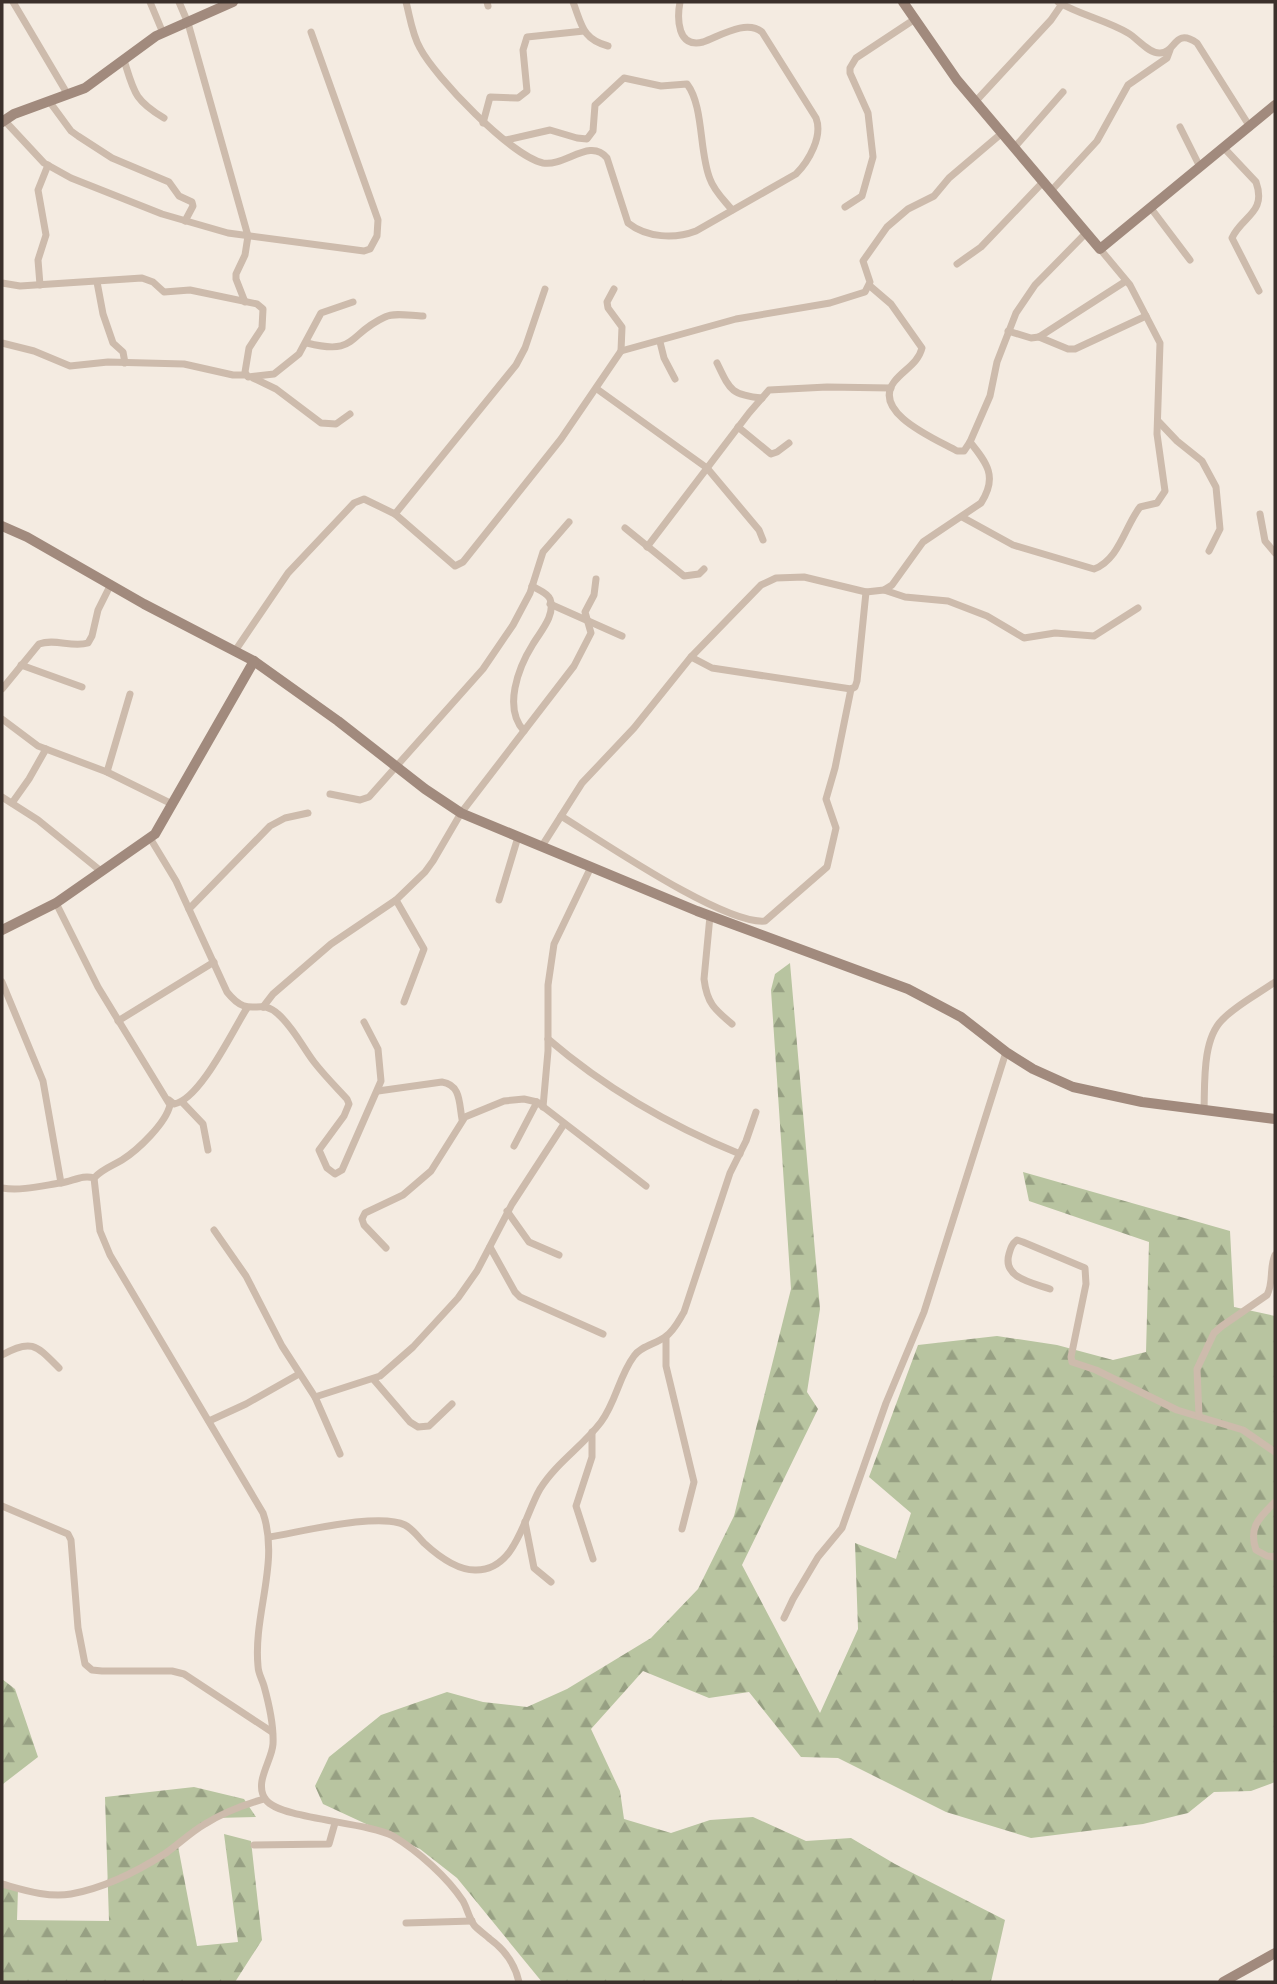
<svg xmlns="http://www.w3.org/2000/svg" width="1277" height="1984" viewBox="0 0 1277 1984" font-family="'IBM Plex Sans',sans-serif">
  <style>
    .forest { fill: url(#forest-firs) }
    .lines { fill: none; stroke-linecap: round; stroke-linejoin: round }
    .street { stroke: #cdbbac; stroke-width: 7 }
    .secondary { stroke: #a18a7d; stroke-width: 10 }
  </style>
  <defs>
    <pattern id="forest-firs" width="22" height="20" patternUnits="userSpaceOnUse" patternTransform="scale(1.75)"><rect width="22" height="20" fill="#b8c4a0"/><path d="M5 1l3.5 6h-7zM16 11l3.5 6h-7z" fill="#97a083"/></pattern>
  </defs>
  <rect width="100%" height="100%" fill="#f4ebe1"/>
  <g class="forest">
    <polygon points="790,963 820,1309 807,1392 818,1409 742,1565 820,1713 858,1629 855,1543 896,1559 911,1513 869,1477 918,1345 997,1336 1057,1345 1113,1360 1146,1352 1149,1242 1029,1201 1023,1172 1230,1231 1234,1307 1275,1316 1275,1782 1251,1791 1214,1792 1188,1813 1143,1824 1031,1838 946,1812 838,1758 801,1757 749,1692 709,1698 643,1671 591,1729 620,1791 624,1819 671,1833 710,1820 753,1817 806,1841 851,1838 895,1864 1005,1920 991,1982 542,1982 457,1878 420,1849 323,1804 315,1786 329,1757 381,1715 447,1692 483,1702 527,1707 567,1689 651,1638 698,1589 734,1516 791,1289 771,990 775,974"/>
    <polygon points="2,1679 15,1689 38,1757 3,1784 2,1795"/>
    <polygon points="194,1787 244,1799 256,1817 216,1818 177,1841 197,1946 238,1942 224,1834 251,1841 262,1940 235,1982 2,1982 2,1884 18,1889 17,1920 109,1921 105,1797"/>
  </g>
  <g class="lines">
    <g class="street">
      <polyline points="13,2 68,95"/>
      <polyline points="150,2 163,33"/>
      <polyline points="179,2 188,23 248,236 245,255 236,274 236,279 245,302"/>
      <path d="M 406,2 C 410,17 412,34 420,48 C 435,77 511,156 543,163 C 565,167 590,137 607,158 L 628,223 C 647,238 675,239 696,231 L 796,174 C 809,161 823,136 816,118 L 762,32 C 746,19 720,36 703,42 C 677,49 677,18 680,2"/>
      <polyline points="487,2 488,6"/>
      <path d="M 573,2 C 582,25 582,39 608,46"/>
      <path d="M 1058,2 C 1080,15 1106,20 1128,33 C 1137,38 1149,54 1160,53 C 1176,53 1174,27 1197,43 L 1250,127"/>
      <path d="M 124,60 C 134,92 134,100 164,118"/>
      <polyline points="49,101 71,131 78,136 112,158 169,182 179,196 192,202 193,206 185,221"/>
      <polyline points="975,102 1051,20 1062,4"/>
      <polyline points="4,120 44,163 71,178 162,214 228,233 364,251 370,249 377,236 378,220 311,32"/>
      <polyline points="483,123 490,97 518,98 527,91 523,50 527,37 584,31"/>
      <polyline points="1180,127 1200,167"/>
      <path d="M 506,140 L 550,130 L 577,138 L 587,139 L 593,131 L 595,105 L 624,78 L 661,86 L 687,84 C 704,106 699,153 710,179 C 714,191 725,201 732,210"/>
      <polyline points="1014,148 1063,92"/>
      <path d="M 1224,148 L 1256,182 C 1267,213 1242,216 1232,238 L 1259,291"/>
      <polyline points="1051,191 1097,141 1128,85 1167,58 1170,50"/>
      <polyline points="845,207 862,196 873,157 868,113 850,73 850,68 856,58 915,19"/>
      <polyline points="1150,207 1190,260"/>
      <polyline points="957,264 981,247 1043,182"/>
      <polyline points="97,282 103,314 113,343 123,352 125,363"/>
      <polyline points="2,283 20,286 142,278 153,282 164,292 190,290 257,304 263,309 262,328 249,348 245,372 248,377 274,374 299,354 321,313 353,302"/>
      <polyline points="40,285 38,260 46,235 38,190 48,165"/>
      <path d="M 870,286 L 891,304 L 922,348 C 918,364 903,370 894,382 C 871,413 938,440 957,451 L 964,451 L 970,442 L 990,396 L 997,362 L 1016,313 L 1035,285 L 1086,233"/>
      <polyline points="545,289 525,348 516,365 395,514 455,566 463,562 561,439 621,351 622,327 608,308 607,302 614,289"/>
      <polyline points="1008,331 1031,338 1039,337 1126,281"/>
      <polyline points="1039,337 1068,349 1075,349 1146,316"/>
      <polyline points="660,342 664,358 675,379"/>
      <polyline points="2,343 34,351 70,366 108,362 184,364 233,375 246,375"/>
      <path d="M 307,343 C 358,356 347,334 385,317 C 395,312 412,316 423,316"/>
      <polyline points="621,351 736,319 830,303 865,292 870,282 863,261 887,227 908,209 934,196 949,178 1002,133"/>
      <path d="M 717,363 C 730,390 731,395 762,398"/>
      <polyline points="253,378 276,389 321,423 336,424 350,414"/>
      <polyline points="597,389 707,468 759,530 763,540"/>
      <polyline points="1159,422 1177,441 1202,461 1216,487 1220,529 1209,551"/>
      <polyline points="738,427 771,454 777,452 789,443"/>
      <polyline points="1260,514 1265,541 1275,553"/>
      <path d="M 962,517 L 1013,545 L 1094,569 C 1119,560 1125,526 1140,507 L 1157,503 L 1165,491 L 1157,434 L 1160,343 L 1130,285 L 1100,249"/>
      <polyline points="625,528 684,576 699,574 704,569"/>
      <polyline points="647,547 749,413 769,390 827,387 891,388"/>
      <polyline points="884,590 905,597 948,601 987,616 1024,638 1055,633 1094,636 1138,608"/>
      <polyline points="550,604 622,636"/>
      <polyline points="235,651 288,573 354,503 364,499 395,514"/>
      <polyline points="691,657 712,668 851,689 855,687 857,681 866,592"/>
      <polyline points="21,665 82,687"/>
      <path d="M 2,689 L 39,644 C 55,638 72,648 88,643 L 92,636 L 98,610 L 111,584"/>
      <polyline points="2,719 38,746 107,772 172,804"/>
      <path d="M 524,731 C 503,708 518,668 533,644 C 540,632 556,615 550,599 C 548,593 537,589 532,586"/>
      <polyline points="107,772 130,694"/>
      <polyline points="330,794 360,800 369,797 483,669 513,625 530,593 543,552 569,522"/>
      <polyline points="2,797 38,820 102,872"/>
      <polyline points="12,803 29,779 46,749"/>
      <path d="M 561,816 C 600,840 724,925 765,921 L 827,867 L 836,828 L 826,799 L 835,768 L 851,689"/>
      <path d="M 150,838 L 176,881 L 227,992 C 250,1021 259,996 278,1014 C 293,1027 302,1046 314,1062 C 324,1075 336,1087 347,1099 L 349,1104 L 344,1116 L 319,1150 L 327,1168 L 335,1174 L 342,1170 L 381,1081 L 378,1049 L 364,1022"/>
      <path d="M 542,846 L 582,783 L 634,728 L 691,657 L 761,585 L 776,578 L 804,577 L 866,592 L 884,590 L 892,585 L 923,542 L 981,503 C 998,477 987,463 970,442"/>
      <polyline points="396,900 424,949 404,1002"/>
      <polyline points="499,900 518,837"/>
      <path d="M 56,903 L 98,987 L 170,1105 C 166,1123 138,1150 122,1160 C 112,1166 102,1169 94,1178"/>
      <polyline points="189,909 270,826 285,818 308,813"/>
      <path d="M 710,916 L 704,979 C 707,1003 714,1009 732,1024"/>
      <polyline points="2,982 43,1081 61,1183"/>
      <polyline points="263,1007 273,994 331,944 396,900 425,872 433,861 461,813 574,666 591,633 585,612 594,595 596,579"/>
      <polyline points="118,1021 214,962"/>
      <path d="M 548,1039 C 605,1088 671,1126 740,1154"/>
      <path d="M 378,1091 L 442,1082 C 461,1085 459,1103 462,1119"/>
      <path d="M 169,1100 L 174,1104 C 200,1100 233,1030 247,1008"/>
      <polyline points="183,1103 203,1124 208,1150"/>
      <polyline points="543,1107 548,1051 548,985 554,944 591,867"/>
      <path d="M 1204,1110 C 1205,1084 1202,1040 1222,1020 C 1236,1005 1258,994 1275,982"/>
      <polyline points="514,1146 537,1102"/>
      <path d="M 2,1188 C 21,1191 41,1186 60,1183 C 72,1182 82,1174 94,1178 L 100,1231 L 110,1255 L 263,1513 C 280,1562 253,1615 258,1666 C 258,1673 262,1679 264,1686 C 269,1704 274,1725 273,1744 C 272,1761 253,1783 266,1800 C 280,1819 367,1822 393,1836 C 418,1851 447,1877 463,1901 C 467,1908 469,1918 474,1925 C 478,1930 485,1934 490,1939 C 505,1950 515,1964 519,1982"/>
      <polyline points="507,1211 529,1242 559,1255"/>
      <polyline points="214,1230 246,1276 282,1346 315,1397 340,1454"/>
      <polyline points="490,1247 515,1292 520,1297 603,1334"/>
      <polyline points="386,1248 364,1225 362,1219 365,1213 403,1195 431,1171 465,1117 504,1101 524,1099 537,1102 646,1186"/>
      <path d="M 1050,1289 C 1033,1283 1002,1278 1009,1254 C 1011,1247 1012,1244 1017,1240 L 1023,1242 L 1085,1268 L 1086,1284 L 1071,1357 L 1072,1362 L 1096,1370 L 1177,1410 L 1243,1430 L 1275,1452"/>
      <polyline points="666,1337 666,1366 694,1482 682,1529"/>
      <path d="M 2,1355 C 32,1338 37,1346 59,1368"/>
      <polyline points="374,1380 410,1422 418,1427 429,1426 452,1404"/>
      <polyline points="315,1397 380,1376 413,1347 458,1298 477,1271 512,1204 564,1124"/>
      <path d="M 1199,1416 L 1197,1369 L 1214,1333 L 1222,1326 L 1267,1295 C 1274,1282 1269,1268 1275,1255"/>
      <polyline points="209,1421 246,1404 299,1374"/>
      <polyline points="592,1432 592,1457 576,1506 593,1559"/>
      <path d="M 1275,1502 C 1260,1517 1248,1527 1256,1550 L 1267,1556 L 1275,1557"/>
      <polyline points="2,1506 68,1534 71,1540 78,1628 85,1664 92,1670 102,1671 172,1671 184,1674 272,1732"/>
      <polyline points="525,1522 534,1568 551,1582"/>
      <path d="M 269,1537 C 301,1532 379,1512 405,1525 C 413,1529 418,1537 424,1543 C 437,1555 457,1570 475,1570 C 516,1571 524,1516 540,1489 C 556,1463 583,1446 601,1422 C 616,1402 619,1376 634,1356 C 641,1346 656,1344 665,1337 C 674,1331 679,1320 684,1312 L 730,1173 L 746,1141 L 756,1112"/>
      <polyline points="784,1618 793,1599 818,1557 842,1528 886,1403 924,1312 1006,1052"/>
      <polyline points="254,1845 329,1844 335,1823"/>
      <path d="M 2,1884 C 24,1890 48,1898 71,1894 C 104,1888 138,1871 166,1853 C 179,1844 191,1832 205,1824 C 224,1812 243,1805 264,1799"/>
      <polyline points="406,1923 472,1921"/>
    </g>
    <g class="secondary">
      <polyline points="903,2 957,80 1100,249 1275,105"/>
      <polyline points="2,122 14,114 85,88 156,36 233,2"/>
      <polyline points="2,526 27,537 144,604 254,661 338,721 425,789 461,813 697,911 908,989 961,1017 1006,1052 1033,1069 1073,1087 1142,1102 1275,1119"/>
      <polyline points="2,930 56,903 155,834 254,661"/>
      <polyline points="1223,1982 1275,1953"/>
    </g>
  </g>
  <rect width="1277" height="1984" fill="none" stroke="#3b302b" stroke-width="7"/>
</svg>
